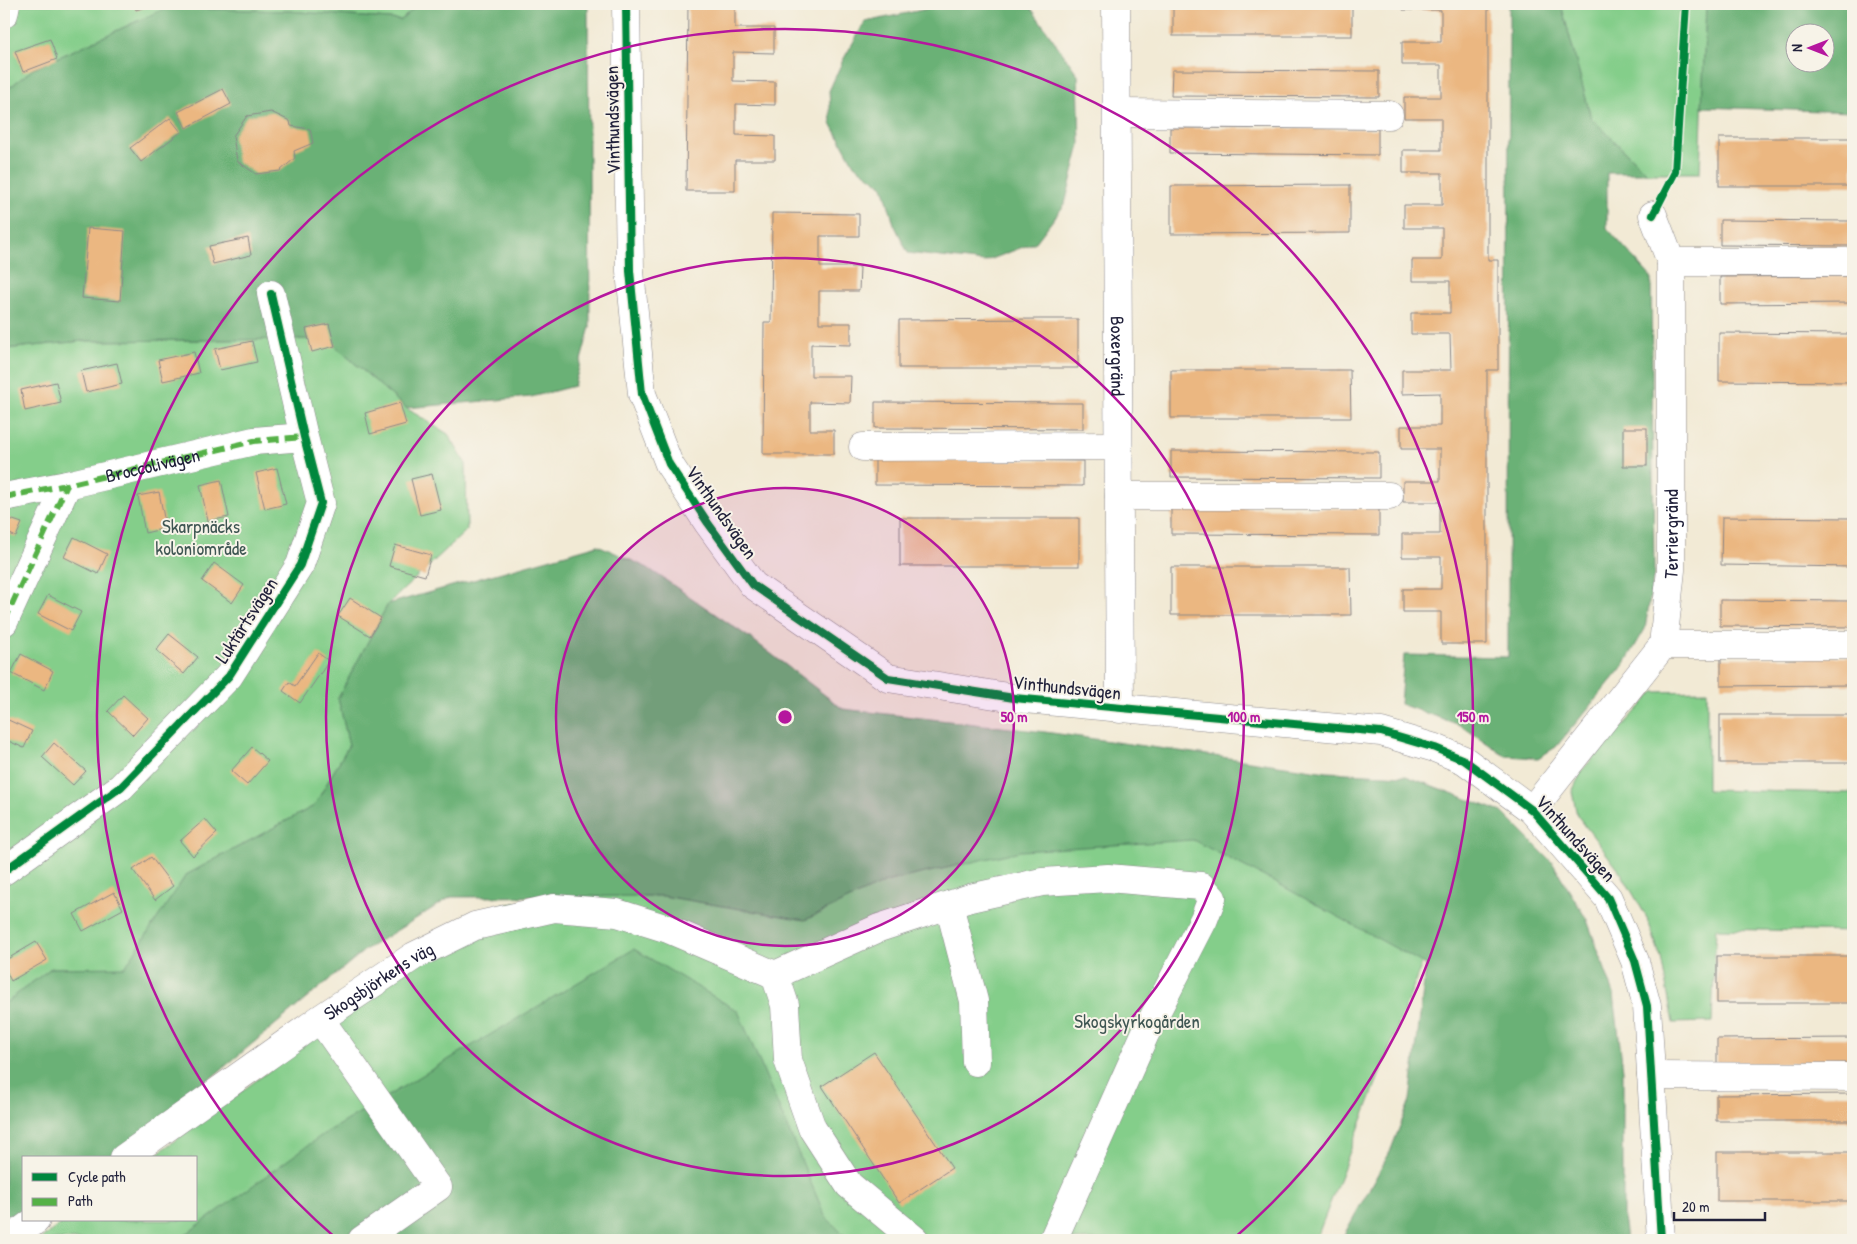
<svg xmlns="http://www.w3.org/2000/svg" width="1857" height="1244" viewBox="0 0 1857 1244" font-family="'Patrick Hand',sans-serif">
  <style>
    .green { fill: #84ce8a; stroke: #537862 }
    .forest { fill: #6bb176; stroke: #466a58; fill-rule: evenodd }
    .building { fill: #ebb781 }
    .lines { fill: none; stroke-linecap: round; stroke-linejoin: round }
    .minor-casing { stroke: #8a8688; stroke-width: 29 }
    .minor { stroke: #fff; stroke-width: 28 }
    .quiet { stroke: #55b146; stroke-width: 6; stroke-dasharray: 12 6; stroke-linecap: butt }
    .cycleway-casing { stroke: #f7f3e8; stroke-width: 11 }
    .cycleway { stroke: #00873e; stroke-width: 8 }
    .ring { fill: none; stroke: #b5179e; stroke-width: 2.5 }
    .labels { text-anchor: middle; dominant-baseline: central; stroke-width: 4; stroke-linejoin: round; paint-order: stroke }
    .street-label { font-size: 19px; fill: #22223b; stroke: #f7f3e8 }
    .park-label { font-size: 19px; fill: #3f5653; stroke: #f7f3e8 }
    .centre { fill: #b5179e; stroke: #f7f3e8; stroke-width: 2.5 }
    .ring-label { font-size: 15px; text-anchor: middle; font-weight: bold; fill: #b5179e; stroke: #f7f3e8; stroke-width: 4; stroke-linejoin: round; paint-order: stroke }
  </style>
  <rect width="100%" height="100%" fill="#f7f3e8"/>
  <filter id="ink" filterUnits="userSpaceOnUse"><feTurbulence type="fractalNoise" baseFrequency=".02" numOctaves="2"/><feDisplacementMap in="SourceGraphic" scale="10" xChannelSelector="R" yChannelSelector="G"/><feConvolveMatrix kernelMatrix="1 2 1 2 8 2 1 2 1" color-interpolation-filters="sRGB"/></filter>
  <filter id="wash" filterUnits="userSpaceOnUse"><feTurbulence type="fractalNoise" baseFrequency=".0096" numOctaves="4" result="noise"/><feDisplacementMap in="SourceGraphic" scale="20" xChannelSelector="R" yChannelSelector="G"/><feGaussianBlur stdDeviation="1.12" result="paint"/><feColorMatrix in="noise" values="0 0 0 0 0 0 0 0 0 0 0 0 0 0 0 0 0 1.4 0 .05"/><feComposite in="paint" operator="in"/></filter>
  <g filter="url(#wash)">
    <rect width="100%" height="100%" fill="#f2ead5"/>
    <g class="green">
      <polygon points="4,4 419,4 401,20 289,11 166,8 33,69 4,92"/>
      <polygon points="1561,4 1706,4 1700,173 1647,173 1591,118"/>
      <polygon points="327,339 406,408 448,434 466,464 467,530 388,604 338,698 349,745 314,806 186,875 125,968 51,968 4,1004 4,349 82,341"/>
      <polygon points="1707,691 1707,790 1853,793 1853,932 1716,929 1712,1022 1673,1023 1661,958 1647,918 1621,873 1577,815 1572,792 1582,770 1654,692"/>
      <polygon points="1162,796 1443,909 1316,1240 39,1240 66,1220 196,1220 196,1158 151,1158 491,907"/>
    </g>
    <g class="forest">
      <polygon points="419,4 588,4 590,327 574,386 531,397 406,408 327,339 82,341 4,349 4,92 33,69 166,8 289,11 401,20"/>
      <polygon points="950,4 986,4 1031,8 1078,75 1080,145 1065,204 1036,242 984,262 908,253 894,224 883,186 854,165 831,123 829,91 843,60 865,22"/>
      <polygon points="1509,4 1561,4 1591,118 1647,173 1607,173 1607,228 1651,277 1654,573 1645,629 1624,665 1556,747 1538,758 1506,756 1460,725 1400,704 1404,655 1508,657"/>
      <path d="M 1706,4 L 1853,4 L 1853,112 L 1702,107 ZM 1794,32 L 1824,32 L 1824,62 L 1794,62 Z"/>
      <polygon points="598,545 648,568 753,640 843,709 1045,732 1327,772 1406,776 1502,812 1552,862 1587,920 1614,994 1623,1071 1623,1216 1626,1240 1341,1240 1390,1152 1410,1100 1426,965 1284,887 1193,840 1020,851 886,882 805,920 663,896 451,897 365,950 157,1123 107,1158 24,1158 24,1216 4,1230 4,1004 51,968 125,967 186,875 314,806 349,745 338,698 388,604"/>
      <polygon points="634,949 738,1011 825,1216 849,1240 178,1240 322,1135"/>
    </g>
    <g id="blocks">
      <g class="building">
        <polygon points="134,4 155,4 136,10"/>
        <polygon points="688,4 735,4 735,28 774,28 774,53 733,52 733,81 775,82 775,105 736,104 736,135 775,136 775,160 735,160 735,191 686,191"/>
        <rect x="1173" y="4" width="179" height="32"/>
        <polygon points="1403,4 1488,4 1488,260 1498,260 1498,370 1487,370 1487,644 1441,644 1441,612 1403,612 1403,589 1441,589 1441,557 1402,557 1402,534 1440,534 1440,502 1403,502 1403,481 1440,481 1440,449 1401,449 1401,426 1440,426 1440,393 1402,394 1402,370 1451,370 1450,334 1411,334 1411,313 1450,313 1450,281 1412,281 1412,260 1442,260 1442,228 1404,228 1404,205 1442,205 1442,173 1403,173 1403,150 1441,150 1441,118 1404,118 1404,97 1441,97 1441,65 1402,65 1402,42 1441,42 1441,10 1403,10"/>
        <polygon points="50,39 57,59 23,72 15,51"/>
        <polygon points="1172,70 1379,71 1379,97 1171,96"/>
        <polygon points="223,89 231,104 186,128 178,112"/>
        <polygon points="271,112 290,121 291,126 310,129 313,143 294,151 295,158 280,171 256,174 237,161 233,136 247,116"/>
        <polygon points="170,118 181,132 141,162 130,148"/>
        <polygon points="1170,128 1378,129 1378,155 1170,153"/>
        <rect x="1719" y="138" width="134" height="48"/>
        <polygon points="1350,185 1350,233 1171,234 1171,186"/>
        <polygon points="772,213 859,214 859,236 820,236 820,267 860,267 859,291 819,291 819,323 851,323 851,345 811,344 811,376 851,376 850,403 810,402 810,430 834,430 834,454 763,454 764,322 771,322"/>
        <polygon points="1720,220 1853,221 1853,246 1720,245"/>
        <polygon points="88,228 125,231 120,301 82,298"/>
        <polygon points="248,238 251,255 213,264 209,246"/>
        <polygon points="1853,276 1853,303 1720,304 1720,277"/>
        <polygon points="1042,319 1078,319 1078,368 899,368 899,320"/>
        <polygon points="329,324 335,346 312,352 306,329"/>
        <polygon points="1719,333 1853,334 1853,382 1719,381"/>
        <polygon points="252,341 257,362 220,370 215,349"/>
        <polygon points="194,352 199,373 163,381 158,360"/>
        <polygon points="117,363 122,384 86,392 81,371"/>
        <polygon points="1171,370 1350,370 1351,418 1171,418"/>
        <polygon points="56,382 61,403 25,411 21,390"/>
        <polygon points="875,402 1083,403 1083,429 875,428"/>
        <polygon points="400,403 406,424 370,434 365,413"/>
        <rect x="1623" y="428" width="24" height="38"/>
        <polygon points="1171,451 1379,452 1379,478 1171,477"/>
        <polygon points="875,459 1083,461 1083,486 875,485"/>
        <polygon points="277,468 286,504 265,509 256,473"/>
        <polygon points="432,474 441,510 420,515 411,479"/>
        <polygon points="221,480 229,517 208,521 200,485"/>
        <polygon points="159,492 166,528 145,533 138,496"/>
        <polygon points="1171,508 1379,509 1379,535 1171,534"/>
        <polygon points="1722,517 1853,518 1853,567 1721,565"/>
        <polygon points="7,518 22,523 16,537 4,531"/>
        <rect x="900" y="518" width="179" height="48"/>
        <polygon points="74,537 107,554 98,574 64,557"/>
        <polygon points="395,545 431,555 425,576 389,566"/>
        <polygon points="214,563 244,585 232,603 202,581"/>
        <polygon points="1171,567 1350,567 1351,615 1171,615"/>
        <polygon points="48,595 81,612 71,631 38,614"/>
        <polygon points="350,598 381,618 370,636 338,616"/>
        <polygon points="1720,600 1853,601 1853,627 1720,626"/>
        <polygon points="169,634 198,657 184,674 156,650"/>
        <polygon points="318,653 329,661 300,703 283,691 289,682 295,686"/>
        <polygon points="21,654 53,671 44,690 11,673"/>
        <polygon points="1853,657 1853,685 1721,686 1721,658"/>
        <polygon points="123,695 148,718 133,735 108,711"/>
        <rect x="1720" y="715" width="133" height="48"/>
        <polygon points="4,718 32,731 24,748 4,739"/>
        <polygon points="54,743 86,771 73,785 42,757"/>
        <polygon points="252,747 268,761 247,785 231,771"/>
        <polygon points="205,819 217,833 193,856 180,841"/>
        <polygon points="151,857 173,886 155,900 133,870"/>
        <polygon points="114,892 123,909 83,931 74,914"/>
        <polygon points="36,942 47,960 11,981 4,967 4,961"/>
        <rect x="1717" y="956" width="136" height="47"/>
        <polygon points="1853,1038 1853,1063 1717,1064 1717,1039"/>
        <polygon points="874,1052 952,1168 899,1203 822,1086"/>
        <polygon points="1853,1094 1853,1121 1716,1121 1716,1095"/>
        <rect x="1717" y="1152" width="136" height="49"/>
      </g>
    </g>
  </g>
  <g filter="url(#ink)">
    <use href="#blocks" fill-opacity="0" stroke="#8a8688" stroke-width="1"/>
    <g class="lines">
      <g class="minor-casing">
        <g id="minor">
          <polyline points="626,4 630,271 642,394 669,464 708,523 753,585 888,678 1014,698 1381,732 1435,748 1464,760 1532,810 1608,898 1635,961 1647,1006 1661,1240"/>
          <path id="s1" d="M 1116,4 L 1120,709"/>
          <polyline points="4,14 6,4"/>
          <polyline points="1117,113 1389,115"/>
          <polyline points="1671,262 1853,262"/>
          <polyline points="863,447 1118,446"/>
          <polyline points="1119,496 1389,496"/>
          <polyline points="4,497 67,485 254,441 304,437"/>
          <polyline points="4,622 67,485"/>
          <polyline points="1663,645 1853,645"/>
          <path id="s2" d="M 1532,810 L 1663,645 L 1671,570 L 1671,262 L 1653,215"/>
          <polyline points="4,871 121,787 229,676 300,565 321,503 304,437 271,294"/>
          <polyline points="949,905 974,1001 976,1062"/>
          <polyline points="775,975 879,928 970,898 1042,882 1108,878 1201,886 1212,898 1204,919 1145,1034 1053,1240"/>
          <polyline points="1651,1076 1853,1077"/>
          <polyline points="124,1158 320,1019"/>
          <polyline points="9,1240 36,1220"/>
          <path id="s3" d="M 362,1240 L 438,1187 L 320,1019 L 414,956 L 475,926 L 554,908 L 617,913 L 668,929 L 775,975 L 785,1005 L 788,1060 L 812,1128 L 849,1185 L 915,1240"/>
        </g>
      </g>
      <use href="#minor" class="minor"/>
      <g class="quiet">
        <polyline points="4,14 6,4"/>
        <path id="s4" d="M 4,497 L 67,485 L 254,441 L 304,437"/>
        <polyline points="4,622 67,485"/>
      </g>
      <g class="cycleway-casing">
        <g id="cycleway">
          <polyline points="626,4 630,271 642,394 669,464 708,523 753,585 888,678 1014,698 1381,732 1435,748 1464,760 1532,810 1608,898 1635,961 1647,1006 1661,1240"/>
          <polyline points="1653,215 1675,172 1686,4"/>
          <polyline points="4,871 121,787 229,676 300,565 321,503 304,437 271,294"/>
        </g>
      </g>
      <use href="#cycleway" class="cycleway"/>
    </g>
  </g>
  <circle cx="785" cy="717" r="229" fill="#b5179e" fill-opacity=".12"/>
  <g class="ring">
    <circle cx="785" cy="717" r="229"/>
    <circle cx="785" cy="717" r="459"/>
    <path d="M338 1240A688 688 0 1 1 1232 1240"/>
  </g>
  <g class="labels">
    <g class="street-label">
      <text transform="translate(612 120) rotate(-91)">Vinthundsvägen</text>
      <text stroke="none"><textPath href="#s1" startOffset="352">Boxergränd</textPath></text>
      <text stroke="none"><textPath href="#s4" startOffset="152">Broccolivägen</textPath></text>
      <text transform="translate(722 512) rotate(55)">Vinthundsvägen</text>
      <text stroke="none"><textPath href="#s2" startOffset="322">Terriergränd</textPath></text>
      <text transform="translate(246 620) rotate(-57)">Luktärtsvägen</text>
      <text transform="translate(1067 687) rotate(6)">Vinthundsvägen</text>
      <text transform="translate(1576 838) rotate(48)">Vinthundsvägen</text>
      <text stroke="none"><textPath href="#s3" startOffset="368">Skogsbjörkens väg</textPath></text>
    </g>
    <g class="park-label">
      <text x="201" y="526">Skarpnäcks<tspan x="201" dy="22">koloniområde</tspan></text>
      <text x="1137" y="1021">Skogskyrkogården</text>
    </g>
  </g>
  <circle cx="785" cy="717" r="8" class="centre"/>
  <g class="ring-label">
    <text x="1014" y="722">50 m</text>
    <text x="1244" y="722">100 m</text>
    <text x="1473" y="722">150 m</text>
  </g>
  <rect width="1857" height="1244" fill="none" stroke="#f7f3e8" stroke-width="20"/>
  <rect x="22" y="1156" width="175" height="65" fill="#f7f3e8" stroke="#a29fa3"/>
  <rect x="32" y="1173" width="25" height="8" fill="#00873e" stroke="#a29fa3"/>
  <text x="68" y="1182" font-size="15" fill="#22223b">Cycle path</text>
  <rect x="32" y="1198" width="25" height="8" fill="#55b146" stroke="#a29fa3"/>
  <text x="68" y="1206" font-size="15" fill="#22223b">Path</text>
  <g transform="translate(1810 48) rotate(270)"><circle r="24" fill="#f7f3e8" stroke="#a29fa3"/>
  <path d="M0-4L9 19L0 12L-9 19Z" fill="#b5179e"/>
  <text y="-8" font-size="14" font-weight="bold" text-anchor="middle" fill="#22223b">N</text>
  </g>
  <path d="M1674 1212v8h91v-8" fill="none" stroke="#22223b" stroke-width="2.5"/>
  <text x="1682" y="1212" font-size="15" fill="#22223b" stroke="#f7f3e8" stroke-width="4" paint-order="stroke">20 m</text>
</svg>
